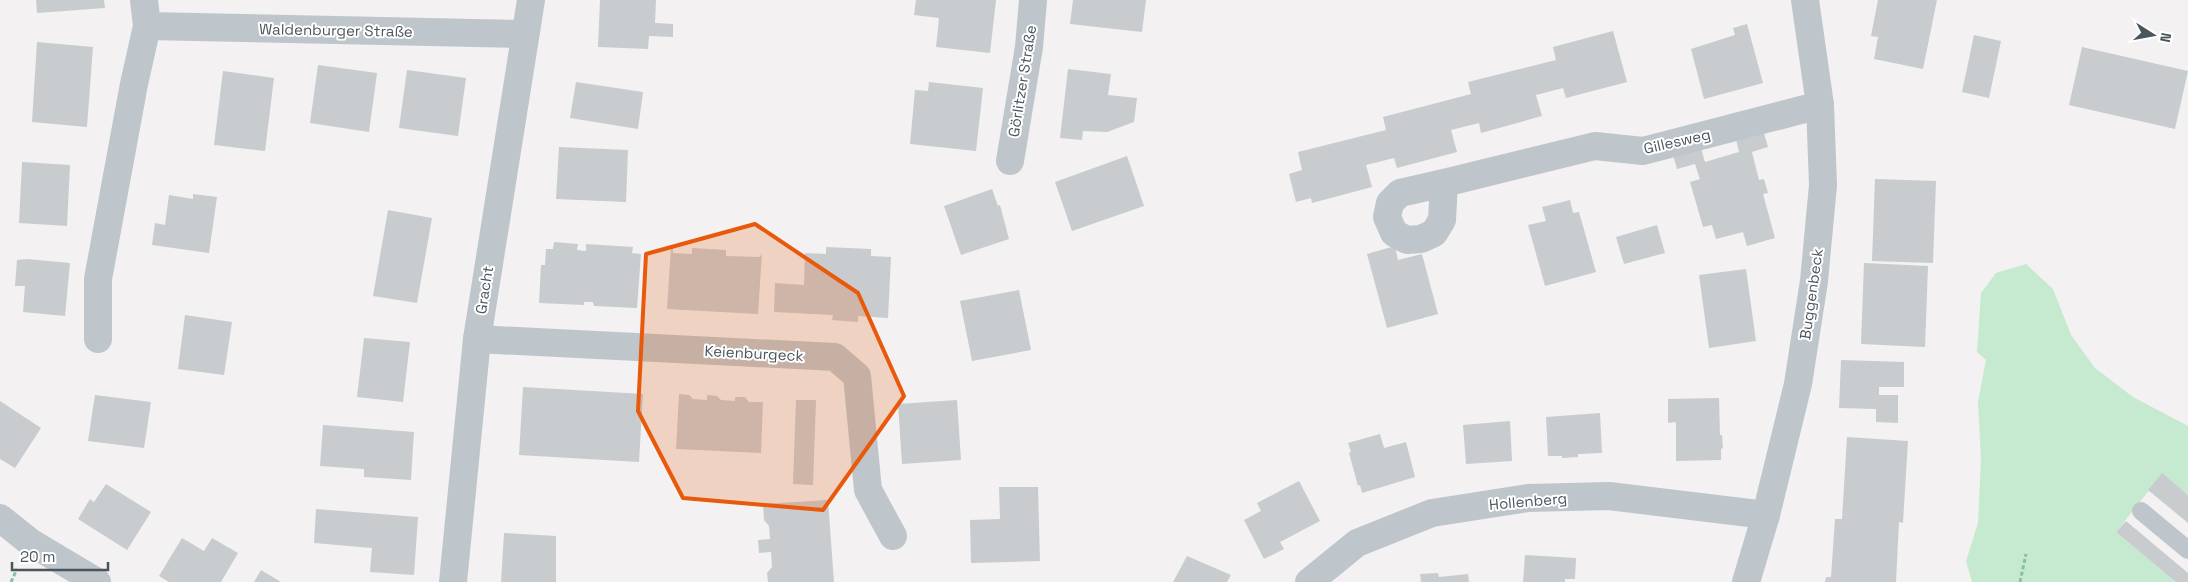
<svg xmlns="http://www.w3.org/2000/svg" width="2188" height="582" viewBox="0 0 2188 582" font-family="'Space Grotesk',sans-serif">
  <style>
    .green { fill: #c5eacf }
    .building { fill: #c8cccf }
    .lines { fill: none; stroke-linecap: round; stroke-linejoin: round }
    .path { stroke: #82c49b; stroke-width: 3; stroke-dasharray: 4 2.5; stroke-linecap: butt }
    .lane { stroke: #bec6cb; stroke-width: 18 }
    .street { stroke: #bec6cb; stroke-width: 28 }
    .marked { fill: #e8590c; fill-opacity: 0.2; stroke: #e8590c; stroke-width: 4; stroke-linejoin: round }
    .labels { text-anchor: middle; dominant-baseline: central; stroke-width: 4; stroke-linejoin: round; paint-order: stroke }
    .street-label { font-size: 15px; fill: #4b565c; stroke: #fff }
  </style>
  <rect width="100%" height="100%" fill="#f3f1f1"/>
  <polygon class="green" points="2026,264 2053,289 2071,335 2095,368 2133,397 2188,426 2188,495 2162,474 2116,532 2176,582 1972,582 1966,561 1978,523 1981,460 1978,402 1986,360 1977,352 1981,293 1996,273"/>
  <g class="building">
    <polygon points="36,0 104,0 105,8 37,13"/>
    <polygon points="600,0 656,0 655,23 673,24 673,37 649,36 648,49 598,47"/>
    <polygon points="916,0 996,0 990,53 936,47 939,18 914,15"/>
    <polygon points="1073,0 1146,0 1142,32 1070,24"/>
    <polygon points="1878,0 1937,0 1923,69 1874,59 1878,37 1871,36"/>
    <polygon points="1747,24 1763,83 1704,99 1691,49 1735,35 1733,28"/>
    <polygon points="1613,31 1627,82 1566,98 1563,88 1536,95 1542,116 1481,133 1479,123 1451,130 1457,152 1397,168 1394,158 1366,165 1372,187 1312,203 1311,198 1296,202 1289,174 1302,170 1298,152 1386,130 1383,117 1471,94 1468,82 1556,60 1553,47"/>
    <polygon points="1974,35 2001,41 1989,98 1962,92"/>
    <polygon points="37,42 93,47 87,127 32,122"/>
    <polygon points="2082,47 2188,71 2175,129 2069,105"/>
    <polygon points="318,65 377,73 369,132 310,123"/>
    <polygon points="1068,69 1111,74 1108,95 1137,98 1134,122 1107,132 1083,131 1082,140 1060,138"/>
    <polygon points="407,70 466,78 458,136 399,128"/>
    <polygon points="223,71 274,78 265,151 214,145"/>
    <polygon points="576,82 643,92 638,129 570,118"/>
    <polygon points="929,82 983,88 976,151 910,144 915,90 928,91"/>
    <polygon points="1764,133 1768,147 1752,152 1759,180 1764,179 1768,193 1763,194 1775,238 1747,246 1743,232 1716,239 1712,225 1703,227 1690,182 1700,179 1695,164 1677,169 1673,155 1701,148 1705,162 1739,152 1736,139"/>
    <polygon points="559,147 628,150 626,202 556,199"/>
    <polygon points="1127,156 1144,206 1072,231 1055,182"/>
    <polygon points="22,162 70,165 67,226 19,223"/>
    <polygon points="1875,179 1936,181 1933,263 1872,261"/>
    <polygon points="992,189 998,206 1000,205 1009,239 961,255 944,206"/>
    <polygon points="193,194 217,197 209,253 152,245 155,223 165,225 169,195 193,199"/>
    <polygon points="1570,200 1573,213 1579,212 1596,272 1545,286 1528,225 1546,221 1542,207"/>
    <polygon points="388,210 432,218 417,303 373,296"/>
    <polygon points="1657,225 1665,253 1624,264 1616,237"/>
    <polygon points="554,242 578,244 577,250 586,251 586,244 633,247 632,253 641,254 637,308 594,306 593,302 584,302 584,305 539,303 541,265 545,265 546,249 553,249"/>
    <polygon points="1395,246 1398,260 1422,254 1438,314 1387,328 1367,254"/>
    <polygon points="671,247 673,248 673,253 692,254 692,248 726,250 726,256 760,257 762,253 758,314 667,309"/>
    <polygon points="826,247 871,249 871,256 891,257 888,318 858,316 858,322 832,320 833,315 774,312 775,283 804,285 805,253 826,254"/>
    <polygon points="27,259 70,263 65,316 23,312 25,286 15,286 17,260"/>
    <polygon points="1864,263 1928,266 1925,347 1861,344"/>
    <polygon points="1746,269 1756,341 1709,348 1699,275"/>
    <polygon points="1019,290 1031,350 972,361 960,301"/>
    <polygon points="185,315 232,322 224,375 178,369"/>
    <polygon points="364,338 410,342 403,402 357,397"/>
    <polygon points="1841,360 1904,362 1904,387 1879,387 1879,395 1898,395 1898,423 1876,422 1876,409 1839,408"/>
    <polygon points="523,387 643,394 639,462 519,455"/>
    <polygon points="679,394 689,395 693,399 707,400 707,395 717,396 721,400 735,401 735,397 745,397 749,402 763,402 761,453 676,449"/>
    <polygon points="95,395 151,402 144,448 88,441"/>
    <polygon points="1719,398 1720,435 1722,435 1723,448 1721,449 1721,460 1676,461 1676,422 1668,423 1668,399"/>
    <polygon points="796,400 816,400 813,485 793,484"/>
    <polygon points="957,400 961,460 902,464 898,404"/>
    <polygon points="0,401 41,428 15,468 0,459"/>
    <polygon points="1600,413 1602,453 1578,454 1578,457 1562,458 1562,456 1548,456 1546,417"/>
    <polygon points="1510,421 1512,461 1466,464 1463,425"/>
    <polygon points="323,425 414,432 411,480 364,477 364,469 320,466"/>
    <polygon points="1380,434 1384,448 1406,442 1415,477 1362,493 1360,485 1358,486 1349,453 1351,452 1348,443"/>
    <polygon points="1847,437 1908,441 1903,523 1899,522 1896,582 1825,582 1826,577 1831,577 1835,519 1842,519"/>
    <polygon points="2162,473 2188,495 2188,523 2148,490"/>
    <polygon points="1299,481 1320,521 1280,542 1284,549 1264,559 1244,520 1261,511 1257,503"/>
    <polygon points="106,484 151,512 127,550 78,519 90,499 94,502"/>
    <polygon points="999,487 1038,487 1040,561 971,563 970,520 1000,519"/>
    <polygon points="828,500 834,582 768,582 767,573 772,567 771,552 759,553 758,540 770,539 769,526 764,520 763,504"/>
    <polygon points="316,509 418,517 414,575 370,572 372,548 314,543"/>
    <polygon points="2126,521 2188,573 2188,582 2176,582 2116,532"/>
    <polygon points="504,533 556,536 556,582 501,582"/>
    <polygon points="182,538 204,551 212,538 238,553 221,582 169,582 159,576"/>
    <polygon points="1525,555 1576,558 1575,579 1565,579 1565,582 1523,582"/>
    <polygon points="1187,556 1231,575 1227,582 1173,582"/>
    <polygon points="261,570 281,582 254,582"/>
    <polygon points="1438,573 1439,577 1468,574 1469,582 1421,582 1420,574"/>
  </g>
  <g class="lines">
    <g class="path">
      <polyline points="11,582 17,569"/>
      <polyline points="2020,582 2026,554"/>
    </g>
    <polyline class="lane" points="2141,511 2188,550"/>
    <g class="street">
      <polyline points="147,26 525,34"/>
      <polyline points="1010,161 1029,47 1033,0"/>
      <polyline points="1444,183 1442,220 1434,233 1421,239 1407,240 1394,233 1387,217 1390,203 1400,193 1444,183 1595,146 1643,151 1820,105"/>
      <polyline points="98,339 98,279 134,84 147,26 144,0"/>
      <polyline points="477,339 835,357 857,376 868,490 893,536"/>
      <polyline points="0,518 30,542 97,582"/>
      <polyline points="453,582 477,339 531,0"/>
      <polyline points="1309,582 1357,543 1432,513 1528,498 1609,496 1766,515"/>
      <polyline points="1746,582 1766,515 1798,384 1814,281 1823,185 1820,105 1805,0"/>
    </g>
  </g>
  <path class="marked" d="M 755,224 L 858,293 L 904,396 L 823,510 L 683,498 L 638,411 L 646,254 Z"/>
  <g class="labels">
    <g class="street-label">
      <text transform="translate(336 30) rotate(1)">Waldenburger Straße</text>
      <text transform="translate(1022 81) rotate(-81)">Görlitzer Straße</text>
      <text transform="translate(1677 141) rotate(-13)">Gillesweg</text>
      <text transform="translate(484 290) rotate(-81)">Gracht</text>
      <text transform="translate(1811 294) rotate(-82)">Buggenbeck</text>
      <text transform="translate(754 353) rotate(3)">Keienburgeck</text>
      <text transform="translate(1528 501) rotate(-5)">Hollenberg</text>
    </g>
  </g>
  <g transform="translate(2153 35) rotate(101)" stroke="#ffffff" stroke-width="4" paint-order="stroke">
  <path d="M0-4L9 19L0 12L-9 19Z" fill="#4b565c"/>
  <text y="-8" font-size="14" font-weight="bold" text-anchor="middle" fill="#4b565c">N</text>
  </g>
  <path d="M12 562v8h96v-8" fill="none" stroke="#4b565c" stroke-width="2.5"/>
  <text x="20" y="562" font-size="15" fill="#4b565c" stroke="#ffffff" stroke-width="4" paint-order="stroke">20 m</text>
</svg>
